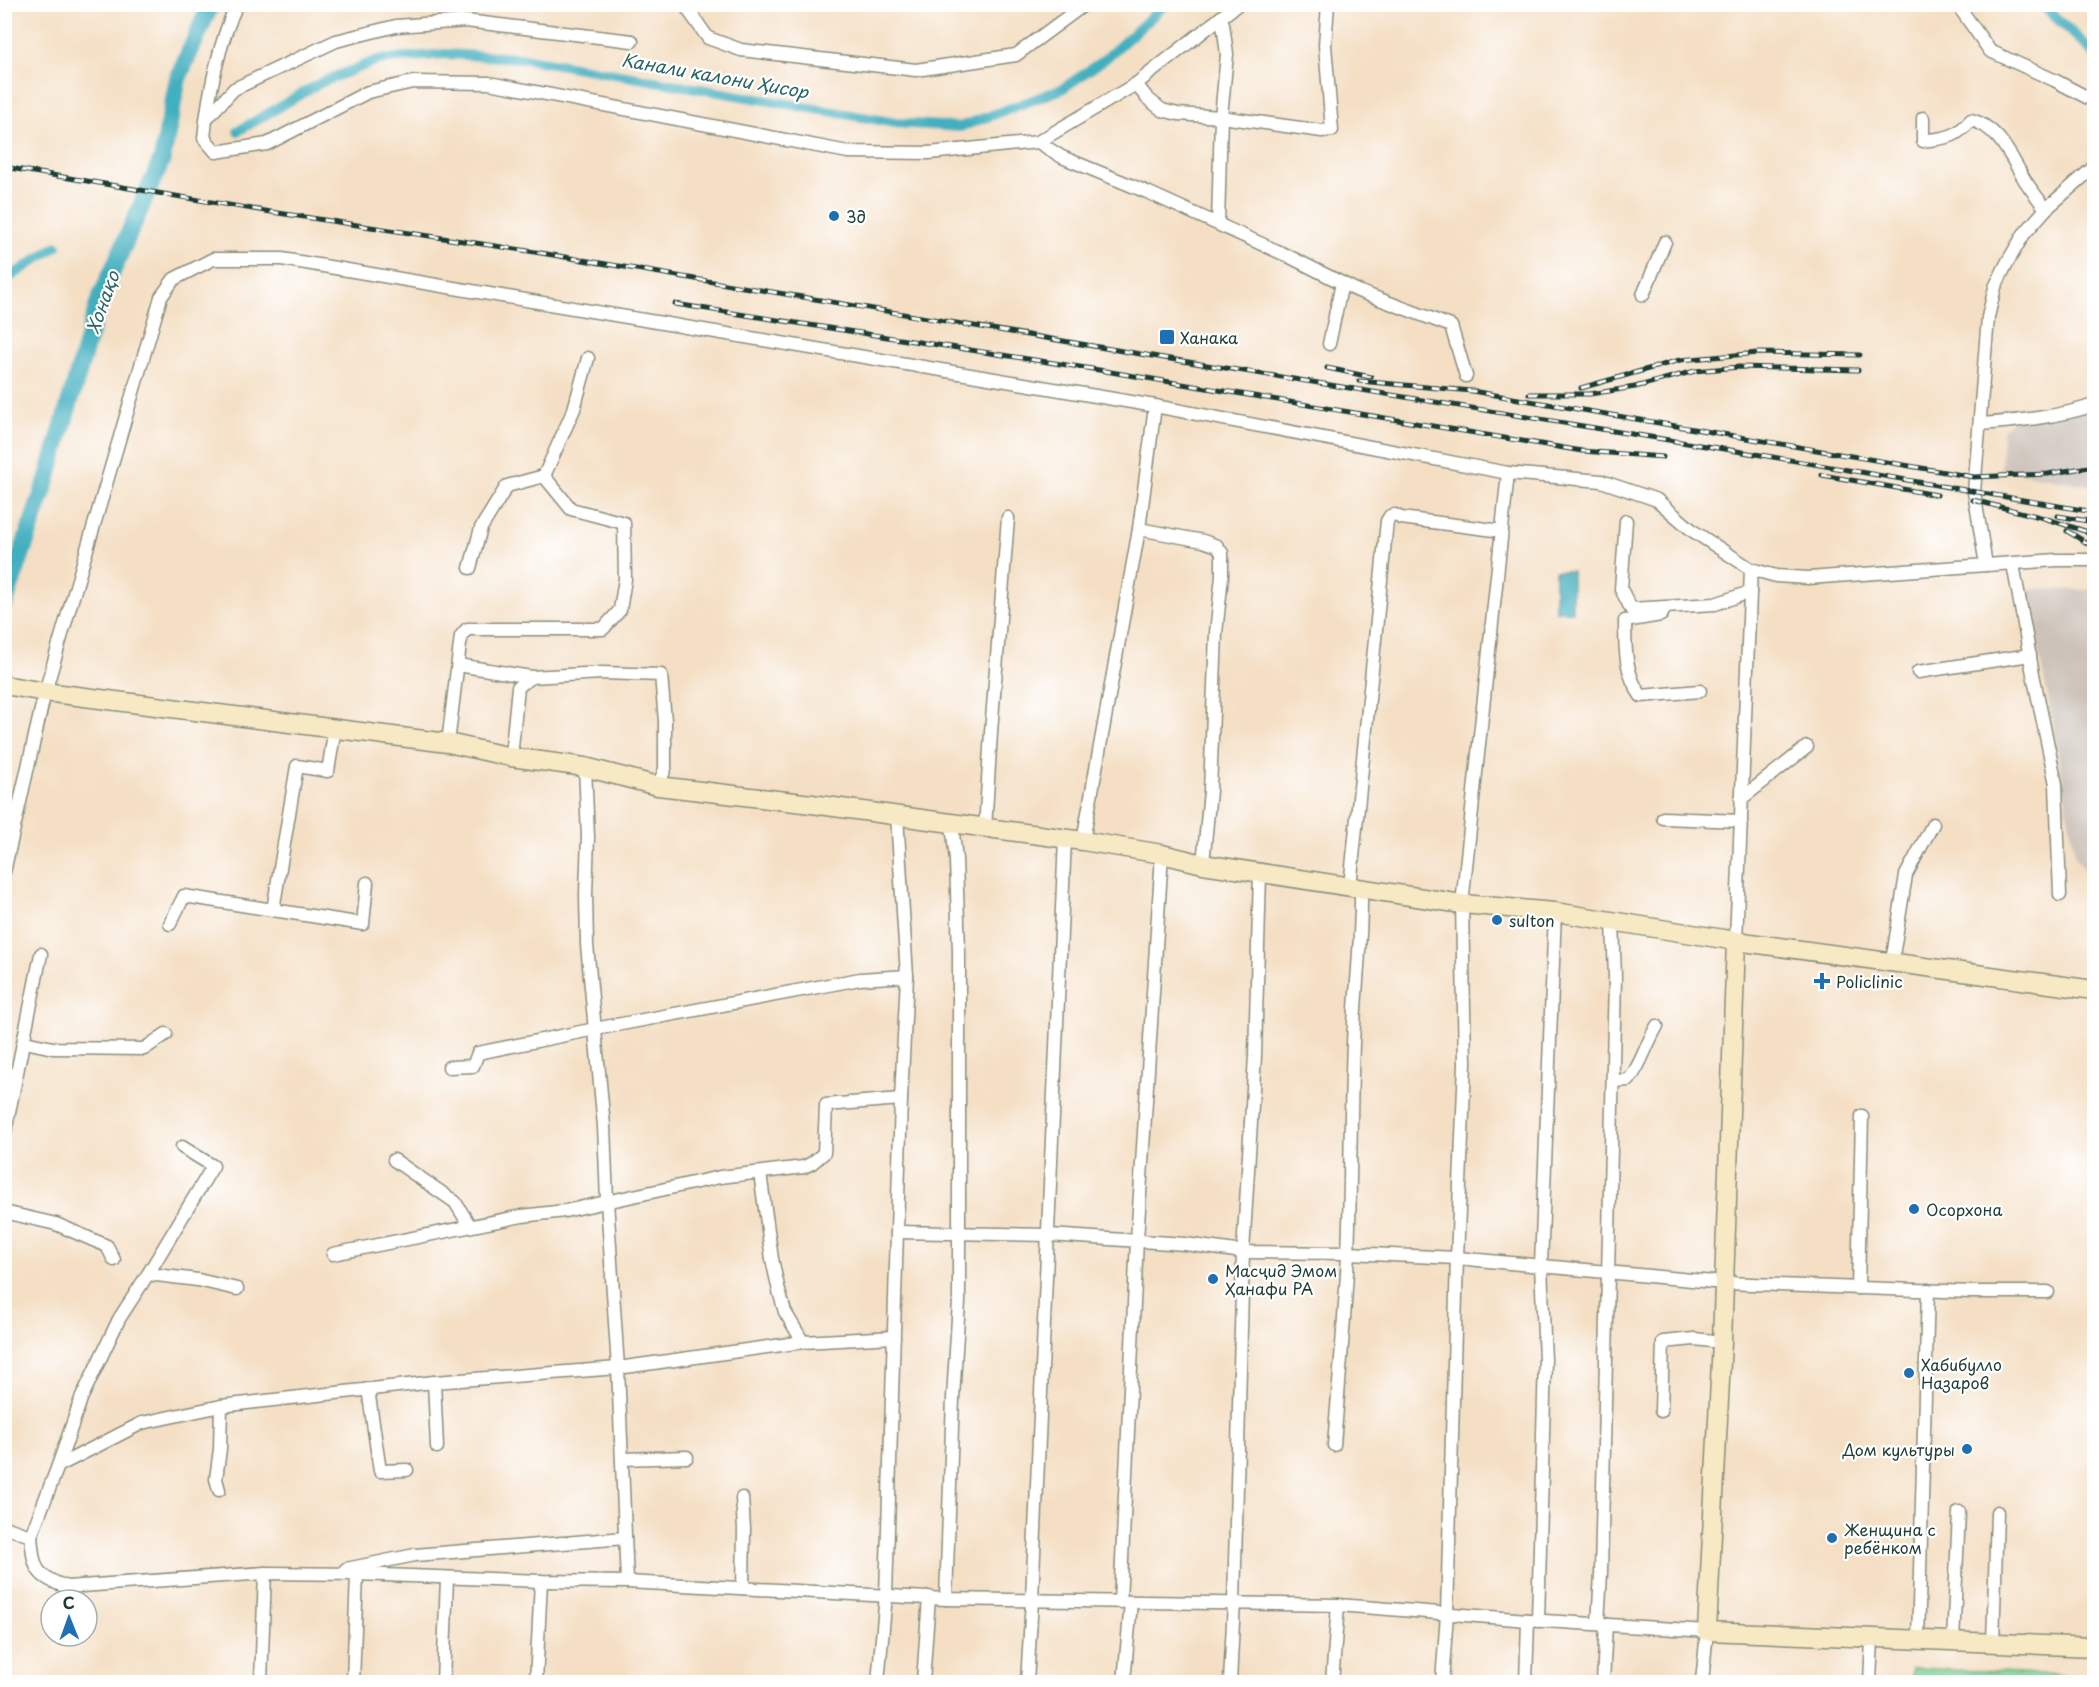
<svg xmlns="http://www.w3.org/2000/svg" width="2099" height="1687" viewBox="0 0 2099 1687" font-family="'Playpen Sans',sans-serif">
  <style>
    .industrial { fill: #ccc2b9 }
    .green { fill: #7ed294; stroke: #4e8864; stroke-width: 1.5 }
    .water { fill: #42afbf; stroke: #30767a; stroke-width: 1.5 }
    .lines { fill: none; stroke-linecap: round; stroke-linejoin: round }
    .canal { stroke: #42afbf; stroke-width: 10 }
    .river { stroke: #42afbf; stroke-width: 18 }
    .street-casing { stroke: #8a8e7c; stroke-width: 15 }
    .secondary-casing { stroke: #8a8e7c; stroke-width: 21 }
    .street { stroke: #fff; stroke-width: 12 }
    .secondary { stroke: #f6e9c3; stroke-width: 18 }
    .rail-casing { stroke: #1f3d34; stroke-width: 5 }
    .rail { stroke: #fff; stroke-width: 3; stroke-dasharray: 9; stroke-linecap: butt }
    .poi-dot { fill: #1f6fb2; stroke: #fff; stroke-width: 2 }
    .labels { text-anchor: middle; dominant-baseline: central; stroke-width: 4.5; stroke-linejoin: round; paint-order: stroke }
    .poi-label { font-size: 16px; fill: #1f3d34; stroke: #fff; text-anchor: start }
    .water-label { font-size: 18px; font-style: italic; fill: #2b6565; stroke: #fff }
  </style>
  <rect width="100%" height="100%" fill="#fff"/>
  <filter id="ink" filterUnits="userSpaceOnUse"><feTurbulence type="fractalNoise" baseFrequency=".0167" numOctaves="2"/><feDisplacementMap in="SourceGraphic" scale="12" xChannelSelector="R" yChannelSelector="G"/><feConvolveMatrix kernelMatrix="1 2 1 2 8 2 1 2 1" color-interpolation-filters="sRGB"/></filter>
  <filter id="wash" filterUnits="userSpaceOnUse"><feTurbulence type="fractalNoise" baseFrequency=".008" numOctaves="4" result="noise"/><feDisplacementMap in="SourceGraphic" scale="24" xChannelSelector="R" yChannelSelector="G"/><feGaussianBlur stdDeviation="1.35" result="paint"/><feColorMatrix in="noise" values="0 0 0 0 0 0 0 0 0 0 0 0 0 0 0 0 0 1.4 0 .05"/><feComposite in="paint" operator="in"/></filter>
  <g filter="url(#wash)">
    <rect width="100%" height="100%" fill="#f4dfc4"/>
    <g class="industrial">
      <polygon points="2094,401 2094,486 2001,470 2003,430 2015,417"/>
      <polygon points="2026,589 2094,590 2094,879 2092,880 2075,856 2051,712"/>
    </g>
    <polygon class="green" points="1912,1668 2080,1676 2080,1682 1911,1682"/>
    <rect class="water" x="1555" y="571" width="17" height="40"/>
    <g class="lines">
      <g class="canal">
        <polyline points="2041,4 2094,53"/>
        <polyline points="238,131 322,82 378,60 445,54 523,58 896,123 960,127 1062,89 1105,59 1166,4"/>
        <polyline points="4,281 57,246"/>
      </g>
      <polyline class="river" points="4,605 47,480 99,301 162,159 178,78 211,4"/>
    </g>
  </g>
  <g filter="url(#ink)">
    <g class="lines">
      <g class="street-casing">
        <g id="street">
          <path d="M 237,4 C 219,42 208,96 204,138 L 216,152 L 267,144 L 368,92 L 413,82 L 489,83 L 848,152 L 929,153 L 1038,142 L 1136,84 L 1238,4"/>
          <polyline points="684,4 708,38 741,50 916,70 1016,55 1085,4"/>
          <polyline points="1957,4 1990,51 2054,80 2094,101"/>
          <polyline points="1136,84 1147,98 1162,110 1178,114 1221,117 1322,131 1332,130 1325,45 1328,4"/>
          <polyline points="207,118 234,89 336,41 396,26 466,21 632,41"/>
          <path d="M 1923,118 L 1923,141 C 1948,137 1954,139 1971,120 C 2000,127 2012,160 2026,182 C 2032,191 2039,200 2046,209"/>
          <polyline points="1038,142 1062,157 1147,192 1288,256 1358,291 1451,326 1466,376"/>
          <polyline points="1218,224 1221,117 1227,54 1223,24 1220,18"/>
          <polyline points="1643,295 1665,242"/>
          <polyline points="1329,344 1342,283"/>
          <path d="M 1981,424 C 2018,421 2059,417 2094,405"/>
          <polyline points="1626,521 1621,589 1631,609 1715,604 1750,592"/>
          <polyline points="1139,529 1203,541 1217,546 1222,553 1222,576 1216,633 1210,791 1203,864"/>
          <polyline points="2013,564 2033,674 2056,784 2060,895"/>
          <polyline points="1986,565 2057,560 2094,560"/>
          <polyline points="470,568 481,528 507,486 544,476"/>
          <path d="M 1663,612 L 1661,615 L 1625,621 C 1625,648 1625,674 1641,696 L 1700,691"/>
          <polyline points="458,665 531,677 602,673 661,675 665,721 665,769 658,786"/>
          <polyline points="1918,672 2030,655"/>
          <polyline points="335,728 328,771 297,766 273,910 363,924 367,883"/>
          <polyline points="448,743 461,636 467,629 603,629 620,610 625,579 624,523 571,509 544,476 574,409 588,358"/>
          <polyline points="511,757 518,687 531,677"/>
          <polyline points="585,767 588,837 586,894 587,945 604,1126 607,1201 618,1368 627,1582"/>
          <polyline points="1741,799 1807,747"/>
          <polyline points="1663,818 1741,821"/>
          <polyline points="985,829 991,732 1008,518"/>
          <polyline points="1083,841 1139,529 1155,406"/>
          <polyline points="4,872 45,692 161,297 174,279 213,259 282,259 1155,406 1508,473 1601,481 1657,500 1693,531 1751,569"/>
          <polyline points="1350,887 1387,521 1390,516 1395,515 1401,518 1502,531"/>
          <polyline points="170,924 184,896 273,910"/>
          <polyline points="1736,941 1751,569 1776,576 1808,578 1986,565 1974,492 1988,317 1995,287 2008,261 2024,234 2046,209 2094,167"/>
          <polyline points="1892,962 1906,875 1933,824"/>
          <polyline points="25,1042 53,1048 144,1049 166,1034"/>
          <polyline points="449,1067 473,1066 478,1053 595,1029 860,979 907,976"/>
          <path d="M 1613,1081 L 1629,1080 C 1642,1063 1646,1044 1657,1026"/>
          <polyline points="4,1137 41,954"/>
          <polyline points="394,1160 455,1202 470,1226"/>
          <polyline points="760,1173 772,1259 779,1291 785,1312 803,1342"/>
          <polyline points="4,1212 56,1224 107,1246 114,1260"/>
          <polyline points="897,1232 1049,1235 1185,1244 1243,1252 1348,1253 1457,1258 1724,1283 1972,1292 2048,1292"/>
          <polyline points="333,1254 522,1216 565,1211 720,1177 804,1167 812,1163 824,1153 826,1105 901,1099"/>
          <polyline points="148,1274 213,1166 182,1147"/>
          <polyline points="1858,1288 1862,1116"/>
          <polyline points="434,1382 437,1447"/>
          <polyline points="368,1389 380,1471 407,1470"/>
          <polyline points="1661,1411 1663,1342 1694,1339 1722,1342"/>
          <path d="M 1334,1445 C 1339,1381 1345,1317 1348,1254 C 1351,1184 1350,1113 1353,1044 C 1355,992 1362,940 1361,889"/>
          <polyline points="622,1459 687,1457"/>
          <polyline points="58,1466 81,1399 119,1319 148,1274 198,1280 237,1289"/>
          <polyline points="219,1490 216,1479 220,1449 221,1406"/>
          <polyline points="742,1498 744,1529 743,1588"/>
          <polyline points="4,1527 31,1536 58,1466 142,1423 221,1406 434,1382 618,1368 803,1342 894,1337"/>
          <path d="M 31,1536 C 34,1569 35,1576 67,1587 L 265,1573 L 357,1574 L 541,1581 L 627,1582 L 946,1599 L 1338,1605 L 1528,1620 L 1707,1631 L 1702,1682"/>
          <polyline points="346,1569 415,1555 625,1538"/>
          <polyline points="946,1599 953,1398 959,1302 959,952 956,860 952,824"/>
          <polyline points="1120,1602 1137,1240 1162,854"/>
          <polyline points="1538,1621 1545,1360 1541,1265 1555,912"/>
          <polyline points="1598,1623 1601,1573 1615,978 1613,922"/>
          <polyline points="1918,1641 1928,1290"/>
          <polyline points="1953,1642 1959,1512"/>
          <polyline points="1993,1644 1997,1512"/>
          <polyline points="261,1682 265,1573"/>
          <polyline points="353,1682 357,1574"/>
          <polyline points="443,1682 447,1578"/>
          <polyline points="536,1682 541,1581"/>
          <polyline points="878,1682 886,1595 901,1099 907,976 897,816"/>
          <polyline points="923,1682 929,1597"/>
          <polyline points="1027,1682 1032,1600 1065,839"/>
          <polyline points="1124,1682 1131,1602"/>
          <polyline points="1230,1682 1234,1602 1243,1252 1255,1056 1260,873"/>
          <polyline points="1332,1682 1338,1605"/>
          <polyline points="1442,1682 1447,1614 1457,1258 1465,1063 1462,904 1508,473"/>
          <polyline points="1526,1682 1528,1620"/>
          <polyline points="1603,1682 1606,1624"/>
          <polyline points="1870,1682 1872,1639"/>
        </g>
      </g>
      <g class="secondary-casing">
        <g id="secondary">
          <polyline points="4,685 45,692 448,743 511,757 585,767 658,786 812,804 1083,841 1162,854 1203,864 1462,904 1555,912 1736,941 2094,990"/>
          <polyline points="1736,941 1722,1342 1707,1631 2094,1647"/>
        </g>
      </g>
      <use href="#street" class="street"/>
      <use href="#secondary" class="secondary"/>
      <g class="rail-casing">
        <g id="rail">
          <polyline points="4,167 265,211 535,252 1164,358 1761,455 2094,512"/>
          <polyline points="675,304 1099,370 1582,451 1663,457"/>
          <polyline points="1327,368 1371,377"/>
          <polyline points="1359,381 1472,391 1974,477 2048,474 2094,466"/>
          <polyline points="1581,388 1680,360 1758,353 1860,355"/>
          <polyline points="1529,394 1590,394 1635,387 1695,371 1739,367 1858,370"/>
          <polyline points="1822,475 1937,495"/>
          <polyline points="1973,500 2044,518 2094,534"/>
          <polyline points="2058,516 2094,522"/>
          <polyline points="2067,531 2094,547"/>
        </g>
      </g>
      <use href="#rail" class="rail"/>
    </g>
  </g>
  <g class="poi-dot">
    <circle cx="834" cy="216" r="6"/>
    <rect x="1159" y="329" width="16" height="16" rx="3"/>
    <circle cx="1497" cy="920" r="6"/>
    <path d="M1819 972h6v6h6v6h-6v6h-6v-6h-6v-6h6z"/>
    <circle cx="1914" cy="1209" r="6"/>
    <circle cx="1213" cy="1279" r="6"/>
    <circle cx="1909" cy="1373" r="6"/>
    <circle cx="1967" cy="1449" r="6"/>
    <circle cx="1832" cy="1538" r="6"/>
  </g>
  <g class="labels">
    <g class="poi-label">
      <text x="846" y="216">3д</text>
      <text x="1180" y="337">Ханака</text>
      <text x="1509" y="920">sulton</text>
      <text x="1836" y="981">Policlinic</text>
      <text x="1926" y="1209">Осорхона</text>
      <text x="1225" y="1270">Масҷид Эмом<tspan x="1225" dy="18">Ҳанафи РА</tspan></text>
      <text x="1921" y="1364">Хабибулло<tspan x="1921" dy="18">Назаров</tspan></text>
      <text x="1955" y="1449" text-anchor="end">Дом культуры</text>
      <text x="1844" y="1529">Женщина с<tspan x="1844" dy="18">ребёнком</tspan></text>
    </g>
    <g class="water-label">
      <text transform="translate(715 75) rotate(10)">Канали калони Ҳисор</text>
      <text transform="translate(102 302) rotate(-70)">Хонақо</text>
    </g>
  </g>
  <rect width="2099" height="1687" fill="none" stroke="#fff" stroke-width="24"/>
  <g transform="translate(69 1618) rotate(359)"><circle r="28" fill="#ffffff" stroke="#a5b1ae" stroke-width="1.5"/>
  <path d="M0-4.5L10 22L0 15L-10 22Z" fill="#1f6fb2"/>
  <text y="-9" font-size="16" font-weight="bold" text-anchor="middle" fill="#1f3d34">С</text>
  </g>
</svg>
